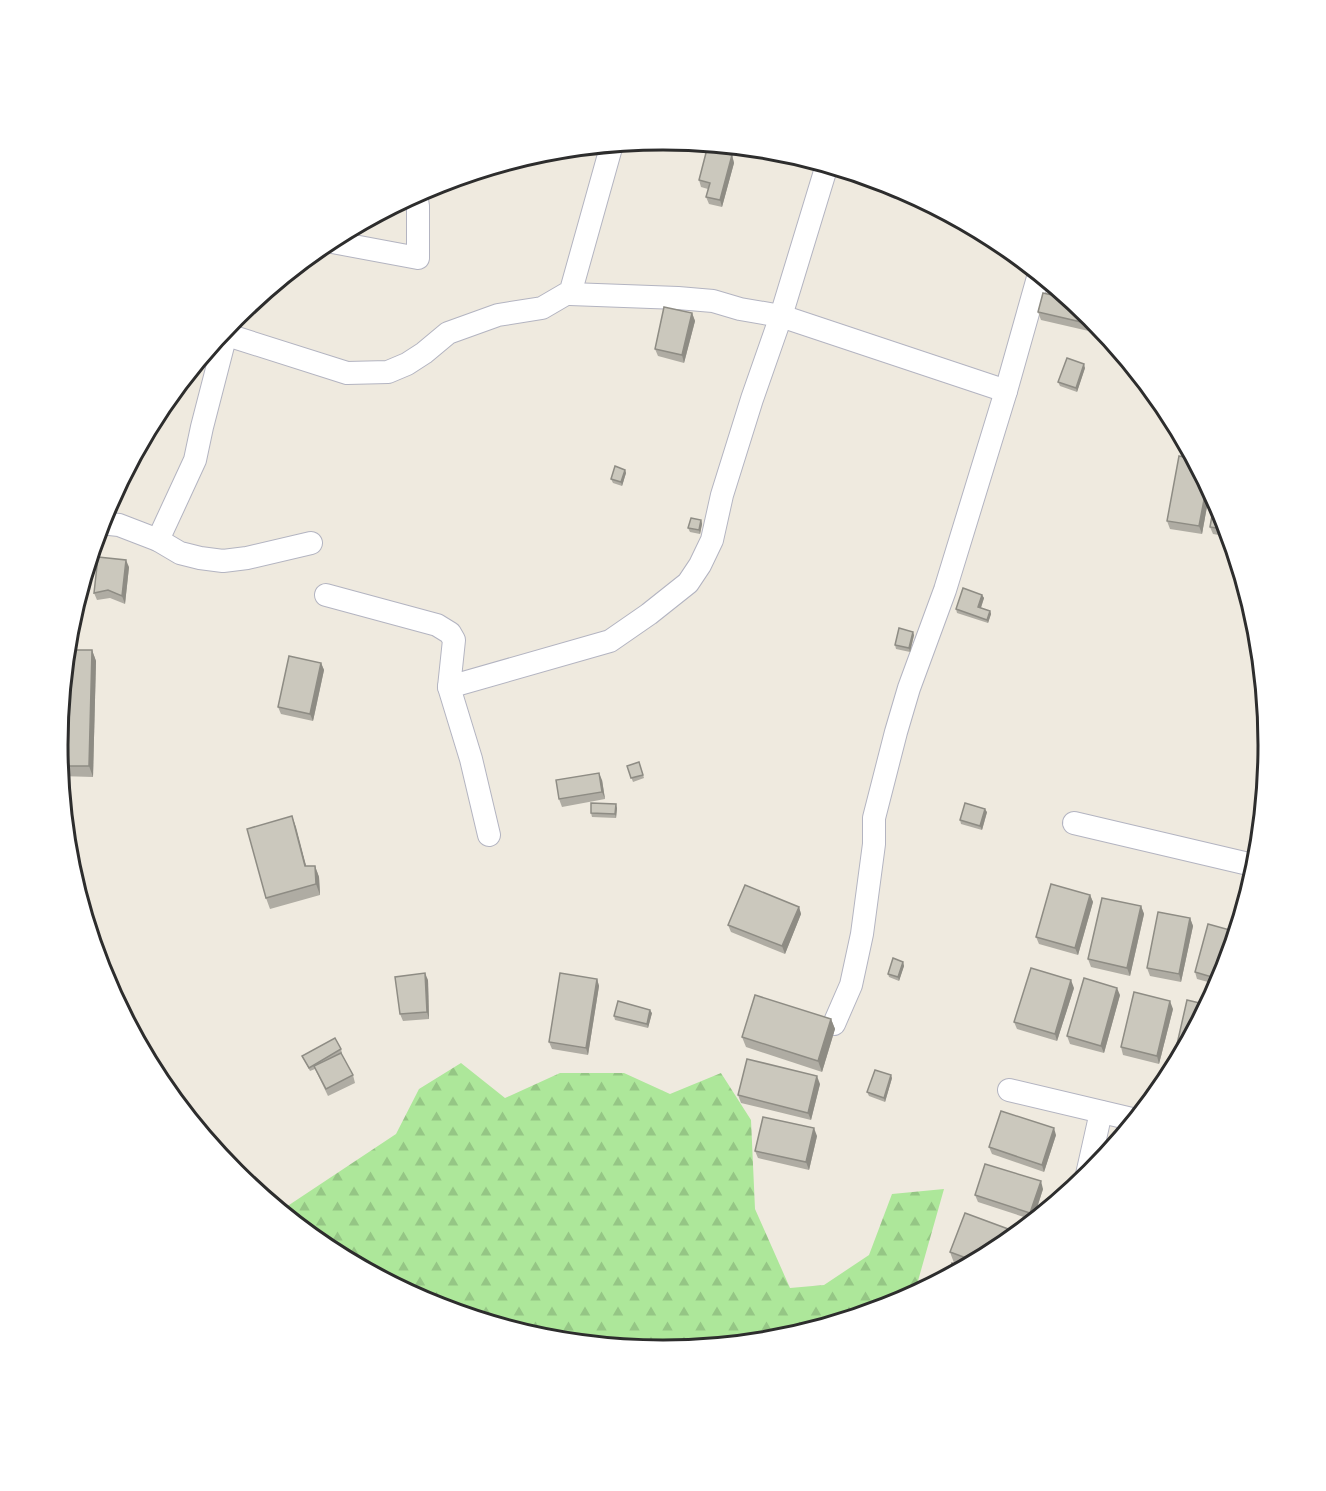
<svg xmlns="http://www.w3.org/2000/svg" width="1326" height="1491" viewBox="0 0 1326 1491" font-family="Raleway,sans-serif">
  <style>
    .forest { fill: url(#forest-firs) }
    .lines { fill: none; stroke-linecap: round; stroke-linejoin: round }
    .street-casing { stroke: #b3b4c1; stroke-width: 24 }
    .street { stroke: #fff; stroke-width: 22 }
    .wall { fill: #afaca3 }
    .shaded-wall { fill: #8e8c84 }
    .building { fill: #cbc8bd; stroke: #8e8c84; stroke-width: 1.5 }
    .rim { fill: none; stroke: #2d2d2d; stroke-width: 3 }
  </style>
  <defs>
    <pattern id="forest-firs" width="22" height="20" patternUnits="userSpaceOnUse" patternTransform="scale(1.5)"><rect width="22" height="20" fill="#ade79a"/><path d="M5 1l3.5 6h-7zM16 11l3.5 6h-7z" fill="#95c685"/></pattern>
  </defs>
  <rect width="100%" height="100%" fill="#efeadf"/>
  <polygon class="forest" points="461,1063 505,1098 560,1073 624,1073 670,1094 721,1073 751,1120 755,1209 790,1288 824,1285 869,1255 892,1194 944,1189 914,1295 895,1306 781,1340 663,1351 544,1340 431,1305 326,1249 280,1211 396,1134 419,1089"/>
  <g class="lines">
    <g class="street-casing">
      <g id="street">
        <polyline points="893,185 897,187"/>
        <polyline points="327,241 418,258 418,206 416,194"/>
        <polyline points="570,294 678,298 713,301 740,309 781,316 1006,391"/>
        <polyline points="221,333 347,373 388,372 407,364 424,353 448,333 498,315 542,308 566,294 570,294 612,144"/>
        <polyline points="100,523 119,525 158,540 180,553 200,558 223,561 247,558 311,543"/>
        <polyline points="158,540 195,460 202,427 226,334"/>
        <polyline points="326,595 437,625 450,633 454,640 449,687 610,641 649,614 688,583 700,565 712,540 722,495 752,399 781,316 827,165"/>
        <polyline points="449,687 471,759 489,835"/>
        <polyline points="1074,823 1257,866"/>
        <polyline points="834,1024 851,985 862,934 874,844 874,818 896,732 909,688 945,590 1006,391 1039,274"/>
        <polyline points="1009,1090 1136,1120"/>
        <polyline points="1086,1179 1101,1112"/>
      </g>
    </g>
    <use href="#street" class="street"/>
  </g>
  <g class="wall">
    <polygon points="732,155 734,163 722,207 709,204 706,197 708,189 701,187 699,180"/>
    <polygon points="1038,312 1092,317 1093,332 1041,320"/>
    <polygon points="692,313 695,321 684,363 658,356 655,349"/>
    <polygon points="1085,368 1077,392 1060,386 1058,382"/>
    <polygon points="1194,459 1210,490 1202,534 1170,529 1167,521"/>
    <polygon points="625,470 626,473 622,486 613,483 611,479"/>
    <polygon points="1223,514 1230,537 1213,534 1210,527"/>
    <polygon points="701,520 702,524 700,534 690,532 688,528"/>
    <polygon points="129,567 125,604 110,598 97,600 94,593"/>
    <polygon points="982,595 984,598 981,608 990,611 991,614 988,623 957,613 956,609"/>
    <polygon points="914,635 910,652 896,649 895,645"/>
    <polygon points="92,650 96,661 93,777 60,776 57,745"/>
    <polygon points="321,663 324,670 313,721 281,714 278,707"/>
    <polygon points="639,762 644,778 633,782 627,766"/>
    <polygon points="602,780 605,799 562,807 559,799"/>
    <polygon points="617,808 616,818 592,817 591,813"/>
    <polygon points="987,812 982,830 961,824 960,820"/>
    <polygon points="292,816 306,866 315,866 319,877 320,895 270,909 266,898"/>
    <polygon points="1090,895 1093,902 1078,955 1039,944 1036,937"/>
    <polygon points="1141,906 1144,914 1130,976 1091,967 1088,959"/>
    <polygon points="799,907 801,914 785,954 731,932 728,925"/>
    <polygon points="1190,918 1193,926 1181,982 1150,976 1147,968"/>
    <polygon points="903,962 904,966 899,981 889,977 888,974"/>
    <polygon points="1195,972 1223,978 1219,985 1197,979"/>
    <polygon points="597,979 599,986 588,1055 552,1049 549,1042"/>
    <polygon points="428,980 429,1019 403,1021 400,1014"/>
    <polygon points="1074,988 1057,1041 1017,1029 1014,1022"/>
    <polygon points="1120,995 1104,1053 1070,1044 1067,1036"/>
    <polygon points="1208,1005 1178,1061 1177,1061 1175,1053"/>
    <polygon points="1173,1009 1159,1064 1123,1055 1121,1047"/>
    <polygon points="652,1013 648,1028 615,1020 614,1016"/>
    <polygon points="831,1019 835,1029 822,1072 746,1047 742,1037"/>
    <polygon points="341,1049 342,1053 341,1054 353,1075 355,1083 328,1096 315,1069 310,1071 302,1056"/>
    <polygon points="892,1078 885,1102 869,1096 867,1092"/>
    <polygon points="820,1084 811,1120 741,1103 738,1095"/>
    <polygon points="1056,1135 1044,1172 992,1154 989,1147"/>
    <polygon points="817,1136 809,1170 758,1158 755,1151"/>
    <polygon points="1043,1189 1033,1220 978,1202 975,1195"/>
    <polygon points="999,1250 966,1267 954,1263 950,1252"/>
  </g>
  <g class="shaded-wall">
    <polygon points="732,155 734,163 722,207 720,200"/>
    <polygon points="692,313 695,321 684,363 682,355"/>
    <polygon points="1092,317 1095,322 1093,332 1090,324"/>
    <polygon points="1084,364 1085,368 1077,392 1076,388"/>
    <polygon points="625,470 626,473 622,486 621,482"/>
    <polygon points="1207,484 1210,490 1202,534 1199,526"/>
    <polygon points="701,520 702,524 700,534 699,530"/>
    <polygon points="126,560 129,567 125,604 122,596"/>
    <polygon points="982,595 984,598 980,610 978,607"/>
    <polygon points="990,611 991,614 988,623 987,620"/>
    <polygon points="913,632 914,635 910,652 909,648"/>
    <polygon points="92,650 96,661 93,777 89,766"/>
    <polygon points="321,663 324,670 313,721 310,714"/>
    <polygon points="599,773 602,780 605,799 602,792"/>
    <polygon points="616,804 617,808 616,818 615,814"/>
    <polygon points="985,809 987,812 982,830 980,826"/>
    <polygon points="292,816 296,827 309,877 305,866"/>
    <polygon points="315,866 319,877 320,895 316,884"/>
    <polygon points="1090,895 1093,902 1078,955 1075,948"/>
    <polygon points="1141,906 1144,914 1130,976 1127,968"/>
    <polygon points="799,907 801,914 785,954 782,946"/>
    <polygon points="1190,918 1193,926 1181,982 1179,974"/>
    <polygon points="903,962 904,966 899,981 898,977"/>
    <polygon points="425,973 428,980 429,1019 427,1012"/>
    <polygon points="597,979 599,986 588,1055 586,1048"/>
    <polygon points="1071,980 1074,988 1057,1041 1055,1034"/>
    <polygon points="1117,988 1120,995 1104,1053 1101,1046"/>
    <polygon points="1170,1001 1173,1009 1159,1064 1157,1056"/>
    <polygon points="650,1010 652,1013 648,1028 647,1024"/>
    <polygon points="831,1019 835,1029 822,1072 818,1061"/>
    <polygon points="891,1075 892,1078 885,1102 884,1098"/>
    <polygon points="817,1076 820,1084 811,1120 808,1113"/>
    <polygon points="167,1083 168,1087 165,1089 163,1087"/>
    <polygon points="814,1128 817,1136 809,1170 806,1162"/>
    <polygon points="1054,1128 1056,1135 1044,1172 1042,1165"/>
    <polygon points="1041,1181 1043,1189 1033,1220 1030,1213"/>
  </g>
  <g class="building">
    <polygon points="707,149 732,155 720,200 706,197 710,183 699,180"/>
    <polygon points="1043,293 1070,299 1092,317 1090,324 1038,312"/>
    <polygon points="664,307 692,313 682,355 655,349"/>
    <polygon points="1067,358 1084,364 1076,388 1058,382"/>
    <polygon points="1179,456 1194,459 1207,484 1199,526 1167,521"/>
    <polygon points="615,466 625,470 621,482 611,479"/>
    <polygon points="1215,499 1223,514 1228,530 1210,527"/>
    <polygon points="691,518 701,520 699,530 688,528"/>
    <polygon points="98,557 126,560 122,596 108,590 94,593"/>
    <polygon points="963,588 982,595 978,607 990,611 987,620 956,609"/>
    <polygon points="899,628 913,632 909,648 895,645"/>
    <polygon points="66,650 92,650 89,766 59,766 57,745"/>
    <polygon points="289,656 321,663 310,714 278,707"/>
    <polygon points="639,762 643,775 631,778 627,766"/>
    <polygon points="599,773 602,792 559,799 556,780"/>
    <polygon points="591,803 616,804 615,814 591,813"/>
    <polygon points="965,803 985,809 980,826 960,820"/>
    <polygon points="292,816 305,866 315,866 316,884 266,898 247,829"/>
    <polygon points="1051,884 1090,895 1075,948 1036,937"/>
    <polygon points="745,885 799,907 782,946 728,925"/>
    <polygon points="1102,898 1141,906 1127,968 1088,959"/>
    <polygon points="1158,912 1190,918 1179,974 1147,968"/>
    <polygon points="1208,924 1237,932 1222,980 1195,972"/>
    <polygon points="893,958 903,962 898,977 888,974"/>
    <polygon points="1031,968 1071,980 1055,1034 1014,1022"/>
    <polygon points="425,973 427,1012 400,1014 395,977"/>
    <polygon points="560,973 597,979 586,1048 549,1042"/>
    <polygon points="1084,978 1117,988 1101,1046 1067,1036"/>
    <polygon points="1134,992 1170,1001 1157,1056 1121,1047"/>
    <polygon points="755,995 831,1019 818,1061 742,1037"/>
    <polygon points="1187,1000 1208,1005 1181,1055 1175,1053"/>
    <polygon points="618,1001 650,1010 647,1024 614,1016"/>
    <polygon points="335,1038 341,1049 309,1068 302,1056"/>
    <polygon points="341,1053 353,1075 326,1089 314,1066"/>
    <polygon points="747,1059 817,1076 808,1113 738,1095"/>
    <polygon points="148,1061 167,1083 163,1087 159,1082"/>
    <polygon points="875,1070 891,1075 884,1098 867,1092"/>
    <polygon points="1001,1111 1054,1128 1042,1165 989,1147"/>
    <polygon points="763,1117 814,1128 806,1162 755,1151"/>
    <polygon points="985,1164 1041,1181 1030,1213 975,1195"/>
    <polygon points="965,1213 1019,1233 999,1250 977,1262 950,1252"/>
    <polygon points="952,1263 965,1268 947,1278"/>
  </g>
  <path d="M0 0H1326V1491H0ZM68 745a595 595 0 1 1 1190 0a595 595 0 1 1-1190 0Z" fill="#fff" fill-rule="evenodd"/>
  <path class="rim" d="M68 745a595 595 0 1 1 1190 0a595 595 0 1 1-1190 0Z"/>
</svg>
